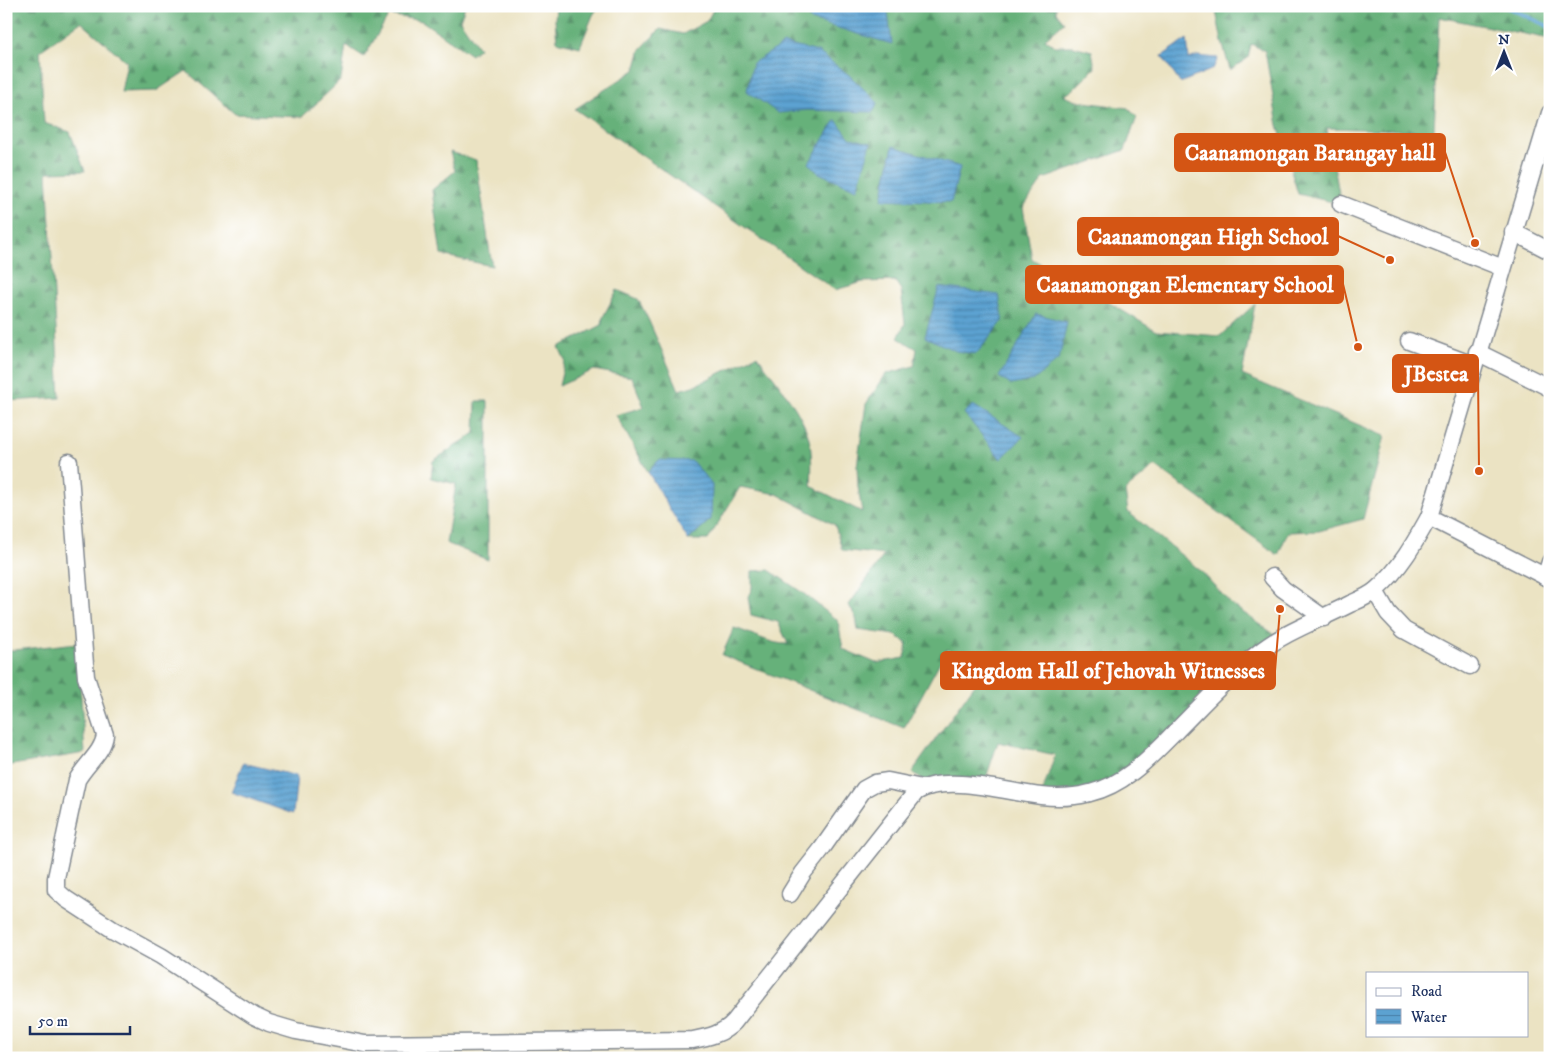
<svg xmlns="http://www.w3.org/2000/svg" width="1556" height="1064" viewBox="0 0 1556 1064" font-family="'IM FELL DW Pica',serif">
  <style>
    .forest { fill: url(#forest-firs); stroke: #40706c }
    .water { fill: url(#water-rules); stroke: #3c6898 }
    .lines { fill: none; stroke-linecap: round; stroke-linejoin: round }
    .stream { stroke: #5ca2d1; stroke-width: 4 }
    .minor-casing { stroke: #838990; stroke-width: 19 }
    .minor { stroke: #fff; stroke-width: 16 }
    .leader { fill: none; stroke: #d45514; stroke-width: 2 }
    .callout-dot { fill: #d45514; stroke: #fff; stroke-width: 2 }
    .callout { fill: #d45514; stroke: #d45514; stroke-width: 2 }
    .callout-label { font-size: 22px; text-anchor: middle; font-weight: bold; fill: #fff }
  </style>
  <defs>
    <pattern id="forest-firs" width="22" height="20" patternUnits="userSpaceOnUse" patternTransform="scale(1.25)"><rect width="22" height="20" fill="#66b17a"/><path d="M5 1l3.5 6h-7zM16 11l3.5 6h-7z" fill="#539067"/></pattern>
    <pattern id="water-rules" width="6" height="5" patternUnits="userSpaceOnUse" patternTransform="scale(1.25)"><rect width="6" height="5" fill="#5ca2d1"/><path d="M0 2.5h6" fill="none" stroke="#4b84ad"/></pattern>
  </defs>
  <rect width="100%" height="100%" fill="#fff"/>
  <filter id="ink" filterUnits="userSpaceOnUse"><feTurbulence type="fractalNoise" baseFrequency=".02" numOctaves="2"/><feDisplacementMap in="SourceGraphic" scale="10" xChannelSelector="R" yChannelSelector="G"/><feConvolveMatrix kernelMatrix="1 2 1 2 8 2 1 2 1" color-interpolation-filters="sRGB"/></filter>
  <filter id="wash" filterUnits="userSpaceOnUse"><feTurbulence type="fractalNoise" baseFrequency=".0096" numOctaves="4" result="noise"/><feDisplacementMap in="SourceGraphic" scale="20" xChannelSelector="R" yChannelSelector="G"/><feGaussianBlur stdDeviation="1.12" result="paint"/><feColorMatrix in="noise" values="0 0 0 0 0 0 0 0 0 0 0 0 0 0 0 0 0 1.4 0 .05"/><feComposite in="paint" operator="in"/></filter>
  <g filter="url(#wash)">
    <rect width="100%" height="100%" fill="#ebe3c3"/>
    <g class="forest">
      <polygon points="6,6 465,6 460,20 479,48 471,55 422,21 389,15 364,57 346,45 341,80 302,117 235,114 186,71 156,91 121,92 127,62 81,22 40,51 44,123 70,132 85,171 47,172 60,398 6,401"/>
      <polygon points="556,6 599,6 593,15 580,47 557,41 555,20"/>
      <path d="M 715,6 L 1056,6 L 1056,12 L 1064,22 L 1045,39 L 1055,46 L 1073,46 L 1092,51 L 1095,68 L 1074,89 L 1064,96 L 1077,101 L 1128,108 L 1137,117 L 1125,150 L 1043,179 L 1023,208 L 1032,259 L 1078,284 L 1156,331 L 1220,336 L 1255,304 L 1242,375 L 1385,436 L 1363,519 L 1319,531 L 1288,532 L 1278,555 L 1155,466 L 1125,491 L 1128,512 L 1201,571 L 1231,604 L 1281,639 L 1100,789 L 1041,796 L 1055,755 L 998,742 L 983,787 L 929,785 L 912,772 L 975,684 L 986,673 L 947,649 L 904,728 L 722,655 L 734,628 C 752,633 771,645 788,644 L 778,622 L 751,615 L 748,597 L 752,588 L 752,571 L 769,570 L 803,593 L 838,621 L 843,649 L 876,663 L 905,658 L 907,643 L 895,635 L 858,630 L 856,618 L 849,605 L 884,555 L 842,550 L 835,525 L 777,494 L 740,487 L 708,540 L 688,540 L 711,519 L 659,460 L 648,472 L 616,415 L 644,407 L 632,377 L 594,370 L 559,386 L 565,360 L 559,347 L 602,325 L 603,317 L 617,290 L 638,299 L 649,321 L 679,390 L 696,385 L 757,355 C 773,377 795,403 805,427 C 813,445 812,467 811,486 L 862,512 L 858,487 L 857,466 L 866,404 L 886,374 L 914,366 L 917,349 L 898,338 L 905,324 L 901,290 L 895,281 L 863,282 L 835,290 L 575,109 L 635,70 L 641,49 L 660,29 L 683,34 L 707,21 Z"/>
      <polygon points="1215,6 1550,6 1550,39 1439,17 1434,131 1327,128 1341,204 1298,194 1278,125 1265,51 1251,44 1248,58 1230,70 1222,42"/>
      <polygon points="450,152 476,160 492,266 441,255 432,190 455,171"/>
      <polygon points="476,401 488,401 488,560 446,543 456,484 431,478 433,461 475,433"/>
      <polygon points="77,643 85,753 6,766 6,651"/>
    </g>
    <g class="water">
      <polygon points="821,6 887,6 892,44 808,19"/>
      <polygon points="1187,39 1189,59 1197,56 1218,58 1213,69 1180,83 1162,56"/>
      <polygon points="784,44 818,52 849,75 878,103 873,112 807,110 778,113 747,91 753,63"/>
      <polygon points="836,120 850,138 871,143 857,189 819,173 809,163"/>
      <polygon points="893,146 960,167 951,202 882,199"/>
      <polygon points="939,287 999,295 1003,321 976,354 956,351 925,337"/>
      <polygon points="1036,314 1067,322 1059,359 1034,380 1011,385 999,377"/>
      <polygon points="973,405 1023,437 1001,459 964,413"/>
      <polygon points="659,460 692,461 712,485 711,519 688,540 648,472"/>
      <polygon points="243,763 297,776 293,814 231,792"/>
    </g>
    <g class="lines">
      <polyline class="stream" points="1504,6 1550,27"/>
    </g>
  </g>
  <g filter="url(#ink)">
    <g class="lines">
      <g class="minor-casing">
        <g id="minor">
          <polyline points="1550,113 1429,517 1550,579"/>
          <polyline points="1341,204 1503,268"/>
          <polyline points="1513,232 1550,251"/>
          <polyline points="1409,341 1473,365"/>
          <polyline points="1477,352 1550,388"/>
          <path d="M 69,462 L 86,677 L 105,735 C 103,752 85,765 77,780 L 56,878 L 56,890 L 66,899 L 112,929 L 161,956 L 254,1016 L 269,1023 L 296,1031 L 365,1044 L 693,1040 C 708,1037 723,1034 734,1022 L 916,792 C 946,773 1007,792 1041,796 C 1057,798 1075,797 1090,793 C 1125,785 1151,756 1175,732 C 1201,706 1227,677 1257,654 C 1284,632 1319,620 1350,604 C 1359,600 1369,596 1376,590 C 1400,569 1414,544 1429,517"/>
          <polyline points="1272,577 1283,589 1324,618"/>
          <polyline points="1545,577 1550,562"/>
          <polyline points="1375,591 1388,613 1404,630 1470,666"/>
          <polyline points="790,894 803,873 821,850 864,789 875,783 888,781 922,788"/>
        </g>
      </g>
      <use href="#minor" class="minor"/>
    </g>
  </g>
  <path class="leader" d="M1475 243L1445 152M1390 260L1338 236M1358 347L1343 284M1479 471L1478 373M1280 609L1275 671"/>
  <g class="callout-dot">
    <circle cx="1475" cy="243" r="5"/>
    <circle cx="1390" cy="260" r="5"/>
    <circle cx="1358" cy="347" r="5"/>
    <circle cx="1479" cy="471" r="5"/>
    <circle cx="1280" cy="609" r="5"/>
  </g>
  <g class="callout">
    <rect x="1175" y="134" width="270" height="37" rx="5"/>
    <rect x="1078" y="218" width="260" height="37" rx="5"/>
    <rect x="1026" y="266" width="317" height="37" rx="5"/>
    <rect x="1393" y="355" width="85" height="37" rx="5"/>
    <rect x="941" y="652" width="334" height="37" rx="5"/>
  </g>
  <g class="callout-label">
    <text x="1310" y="160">Caanamongan Barangay hall</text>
    <text x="1208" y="244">Caanamongan High School</text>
    <text x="1185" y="292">Caanamongan Elementary School</text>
    <text x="1436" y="381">JBestea</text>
    <text x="1108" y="678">Kingdom Hall of Jehovah Witnesses</text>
  </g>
  <rect width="1556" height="1064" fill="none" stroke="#fff" stroke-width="25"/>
  <rect x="1366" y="972" width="162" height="65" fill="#ffffff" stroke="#a4acbf"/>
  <rect x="1376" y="988" width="25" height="8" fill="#ffffff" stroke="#a4acbf"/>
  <text x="1411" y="996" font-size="15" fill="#1b2f5e">Road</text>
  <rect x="1376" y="1009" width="25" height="15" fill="url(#water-rules)" stroke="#a4acbf"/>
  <text x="1411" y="1022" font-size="15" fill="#1b2f5e">Water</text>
  <g transform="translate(1504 52)" stroke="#ffffff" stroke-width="4" paint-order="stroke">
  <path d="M0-4L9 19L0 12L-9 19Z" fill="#1b2f5e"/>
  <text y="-8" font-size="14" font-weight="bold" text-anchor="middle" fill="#1b2f5e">N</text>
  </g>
  <path d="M30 1026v8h100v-8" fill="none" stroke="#1b2f5e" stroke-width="2.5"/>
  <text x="38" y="1026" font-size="15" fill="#1b2f5e" stroke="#ffffff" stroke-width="4" paint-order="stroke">50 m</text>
</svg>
